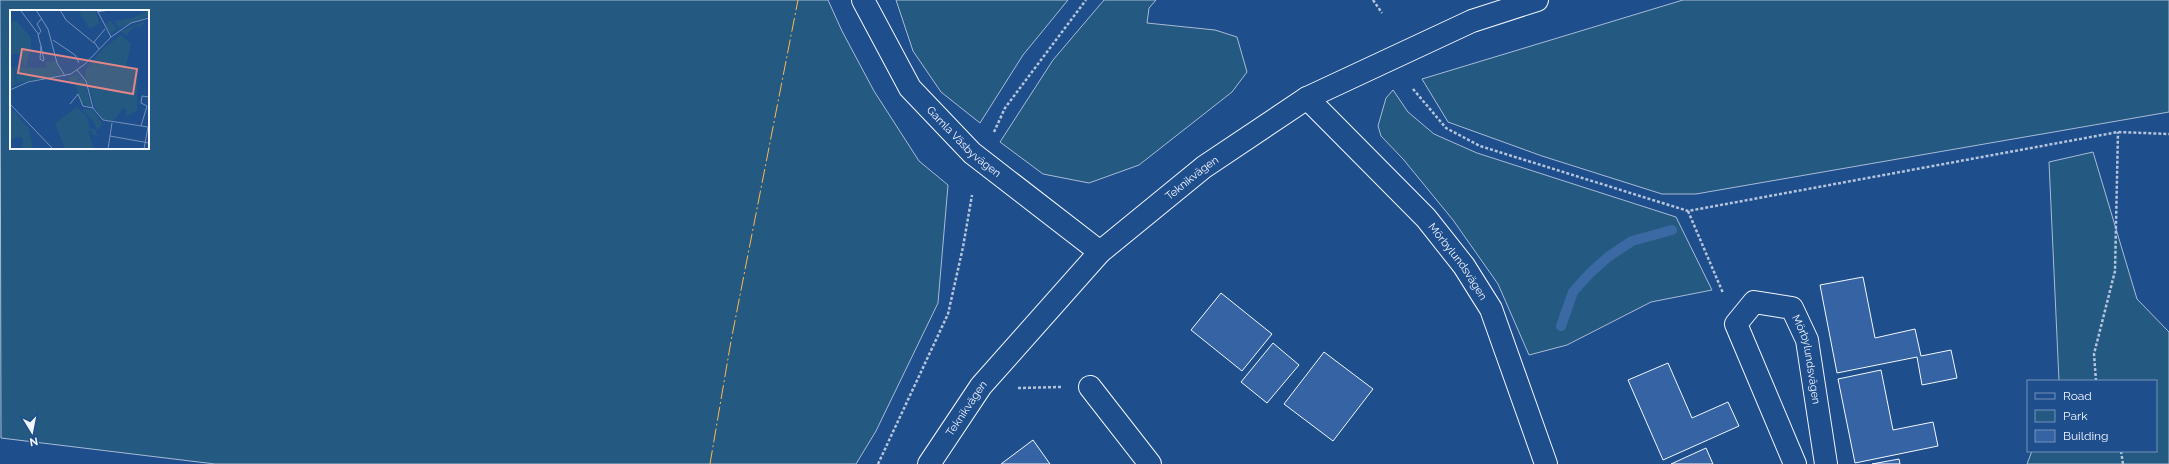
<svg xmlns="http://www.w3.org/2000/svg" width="2169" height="464" viewBox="0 0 2169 464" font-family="Raleway,sans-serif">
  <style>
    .green { fill: #245a82; stroke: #a8bbd7; fill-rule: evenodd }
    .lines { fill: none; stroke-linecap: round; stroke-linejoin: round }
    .stream { stroke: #3b69a3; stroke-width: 10 }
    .building { fill: #3563a3; stroke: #f2f6ff }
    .minor-casing { stroke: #f2f6ff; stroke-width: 24 }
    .path { stroke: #b3c4dc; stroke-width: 2.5; stroke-dasharray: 3 2; stroke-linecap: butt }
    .minor { stroke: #1f4e8c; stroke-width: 22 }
    .power { stroke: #ffb74d; stroke-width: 1; stroke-dasharray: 14 3 2 3; stroke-linecap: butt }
    .labels { text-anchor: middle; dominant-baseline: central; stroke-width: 3; stroke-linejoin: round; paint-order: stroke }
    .street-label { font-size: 11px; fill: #f2f6ff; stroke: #1f4e8c }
    .inset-road { fill: none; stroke: #7391ba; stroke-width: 1 }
    .view { fill: #e38589; fill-opacity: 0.15; stroke: #e38589; stroke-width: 2 }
    .inset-edge { fill: none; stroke: #f2f6ff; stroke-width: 2 }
  </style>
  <rect width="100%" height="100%" fill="#1f4e8c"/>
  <g class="green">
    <path d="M 0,0 L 828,0 L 842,31 L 874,91 L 919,161 L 948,185 L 938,303 L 876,431 L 856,464 L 215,464 L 1,438 ZM 11,11 L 148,11 L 148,148 L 11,148 Z"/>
    <polygon points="896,0 1068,0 1023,55 980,123 941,92 913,51"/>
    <polygon points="1104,0 1156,0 1149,8 1147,23 1215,30 1237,37 1247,72 1232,92 1139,165 1089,183 1043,174 1000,142 1053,60"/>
    <polygon points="1683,0 2169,0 2169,112 1696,194 1662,194 1542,156 1448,122 1422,79"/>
    <polygon points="1393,90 1408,112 1434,134 1477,153 1676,217 1712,290 1651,302 1567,345 1529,355 1498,284 1453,220 1403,159 1381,136 1378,126 1386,98"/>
    <polygon points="2093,152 2137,299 2169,332 2169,464 2027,464 2032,451 2156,451 2156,381 2059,381 2049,162"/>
  </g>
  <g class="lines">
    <polyline class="stream" points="1561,326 1573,292 1590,273 1608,257 1632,241 1672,230"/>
  </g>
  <g class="building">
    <polygon points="1863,277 1875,338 1915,329 1921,356 1951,350 1957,378 1922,385 1917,357 1837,373 1820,285"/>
    <polygon points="1221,293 1272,334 1242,371 1191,330"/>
    <polygon points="1273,343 1299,365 1267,403 1241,382"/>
    <polygon points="1324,352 1373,389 1333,441 1284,404"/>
    <polygon points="1668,363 1692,418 1728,402 1739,426 1663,460 1628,380"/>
    <polygon points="1881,370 1893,430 1933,422 1938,446 1855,463 1838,379"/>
    <polygon points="1033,440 1050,464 1001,464"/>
    <polygon points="1706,448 1713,464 1671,464"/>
    <polygon points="1899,459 1900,464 1872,464"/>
  </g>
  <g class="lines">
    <g class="minor-casing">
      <g id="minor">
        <path id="s1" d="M 863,0 L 910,88 L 972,153 L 1100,252"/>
        <path id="s2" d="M 1307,98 L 1426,218 L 1464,266 L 1491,309 L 1546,464"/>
        <polyline points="1090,387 1150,464"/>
        <path id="s3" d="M 929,464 L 981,386 L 1100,252 L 1204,167 L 1307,98 L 1472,21 L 1537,0"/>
        <path id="s4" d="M 1795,464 L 1736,324 L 1754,302 L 1792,308 L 1807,340 L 1826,464"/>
      </g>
    </g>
    <g class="path">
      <polyline points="1373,0 1382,13"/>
      <polyline points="1413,89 1446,128 1480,146 1688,211 2118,132 2169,134"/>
      <polyline points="994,132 1005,108 1086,0"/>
      <polyline points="1688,211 1723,293"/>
      <polyline points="2096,381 2094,354 2115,271 2118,132"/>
      <polyline points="1018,388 1061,387"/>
      <polyline points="2121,451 2123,464"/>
      <polyline points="878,464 948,314 963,247 972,195"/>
    </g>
    <use href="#minor" class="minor"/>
    <polyline class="power" points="710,464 731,341 798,0"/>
  </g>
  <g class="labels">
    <g class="street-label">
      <text stroke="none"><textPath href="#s1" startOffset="176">Gamla Väsbyvägen</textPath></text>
      <text stroke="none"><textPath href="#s3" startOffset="391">Teknikvägen</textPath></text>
      <text stroke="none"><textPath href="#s2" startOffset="223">Mörbylundsvägen</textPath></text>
      <text stroke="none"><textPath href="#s4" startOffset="273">Mörbylundsvägen</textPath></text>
      <text stroke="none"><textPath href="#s3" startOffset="67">Teknikvägen</textPath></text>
    </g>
  </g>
  <g transform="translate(10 10)">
    <rect width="139" height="139" fill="#1f4e8c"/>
    <path d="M 68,0 L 85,0 L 89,13 L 80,19 ZM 139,0 L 139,6 L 109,18 L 104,11 L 122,8 ZM 6,10 L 21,28 L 21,38 L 16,56 L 14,56 L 10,44 L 0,44 L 0,21 L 2,13 ZM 100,10 L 107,19 L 101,23 L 95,16 ZM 135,11 L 132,16 L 123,17 L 116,26 L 111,21 ZM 111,25 L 121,34 L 116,57 L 127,60 L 127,101 L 115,107 L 117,101 L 113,98 L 105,109 L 98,111 L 93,109 L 85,97 L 75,65 L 76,59 L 94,38 ZM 45,51 L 51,64 L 50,66 L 36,57 L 35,52 ZM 0,56 L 3,57 L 6,74 L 0,77 ZM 4,57 L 37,58 L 48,66 L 7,73 ZM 67,64 L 71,67 L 62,75 L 58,68 ZM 72,68 L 75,72 L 81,97 L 72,93 L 65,75 ZM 0,97 L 19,119 L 23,139 L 12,139 L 13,128 L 7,127 L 0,131 ZM 67,97 L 77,107 L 80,119 L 84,118 L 88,126 L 82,124 L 81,120 L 78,121 L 84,139 L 55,139 L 45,113 ZM 74,99 L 83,100 L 92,113 L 91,117 L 87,120 L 83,111 L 72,100 Z" fill="#245a82"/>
    <path class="inset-road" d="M 26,0 L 38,19 L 47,53 L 55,66M 50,0 L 56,10 L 84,33M 87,0 L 101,27M 11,1 L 29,25M 87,2 L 99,0M 43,30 L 65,45 L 69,53M 31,36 L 30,49 L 33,51 L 34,50 L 31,36 L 28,25 L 31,21 L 27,14 L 32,8M 89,39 L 84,32 L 95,19M 67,60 L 76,71 L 83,98 L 93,110 L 138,117 L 134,139M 0,80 L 18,72 L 61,64 L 75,54 L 101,27 L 121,13 L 139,8M 0,94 L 43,139M 60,94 L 68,84 L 73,96 L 83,98M 131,116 L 137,96 L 131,93 L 132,86 L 139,87M 100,126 L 139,133M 98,139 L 102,113"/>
    <path class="view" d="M 12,39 L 127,59 L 123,84 L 8,63 Z"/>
    <rect width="139" height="139" class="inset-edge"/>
  </g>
  <rect x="2027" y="380" width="130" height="72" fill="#1f4e8c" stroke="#7391ba"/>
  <rect x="2035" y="393" width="20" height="6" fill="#1f4e8c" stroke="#7391ba"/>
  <text x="2063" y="400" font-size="12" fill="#f2f6ff">Road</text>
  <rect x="2035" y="410" width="20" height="12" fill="#245a82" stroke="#7391ba"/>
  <text x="2063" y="420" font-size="12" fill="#f2f6ff">Park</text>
  <rect x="2035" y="430" width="20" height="12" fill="#3563a3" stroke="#7391ba"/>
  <text x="2063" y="440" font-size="12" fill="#f2f6ff">Building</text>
  <g transform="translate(32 432) rotate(170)" stroke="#1f4e8c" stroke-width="3" paint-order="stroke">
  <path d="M0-3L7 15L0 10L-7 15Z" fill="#f2f6ff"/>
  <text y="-6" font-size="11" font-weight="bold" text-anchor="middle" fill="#f2f6ff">N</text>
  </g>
</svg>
